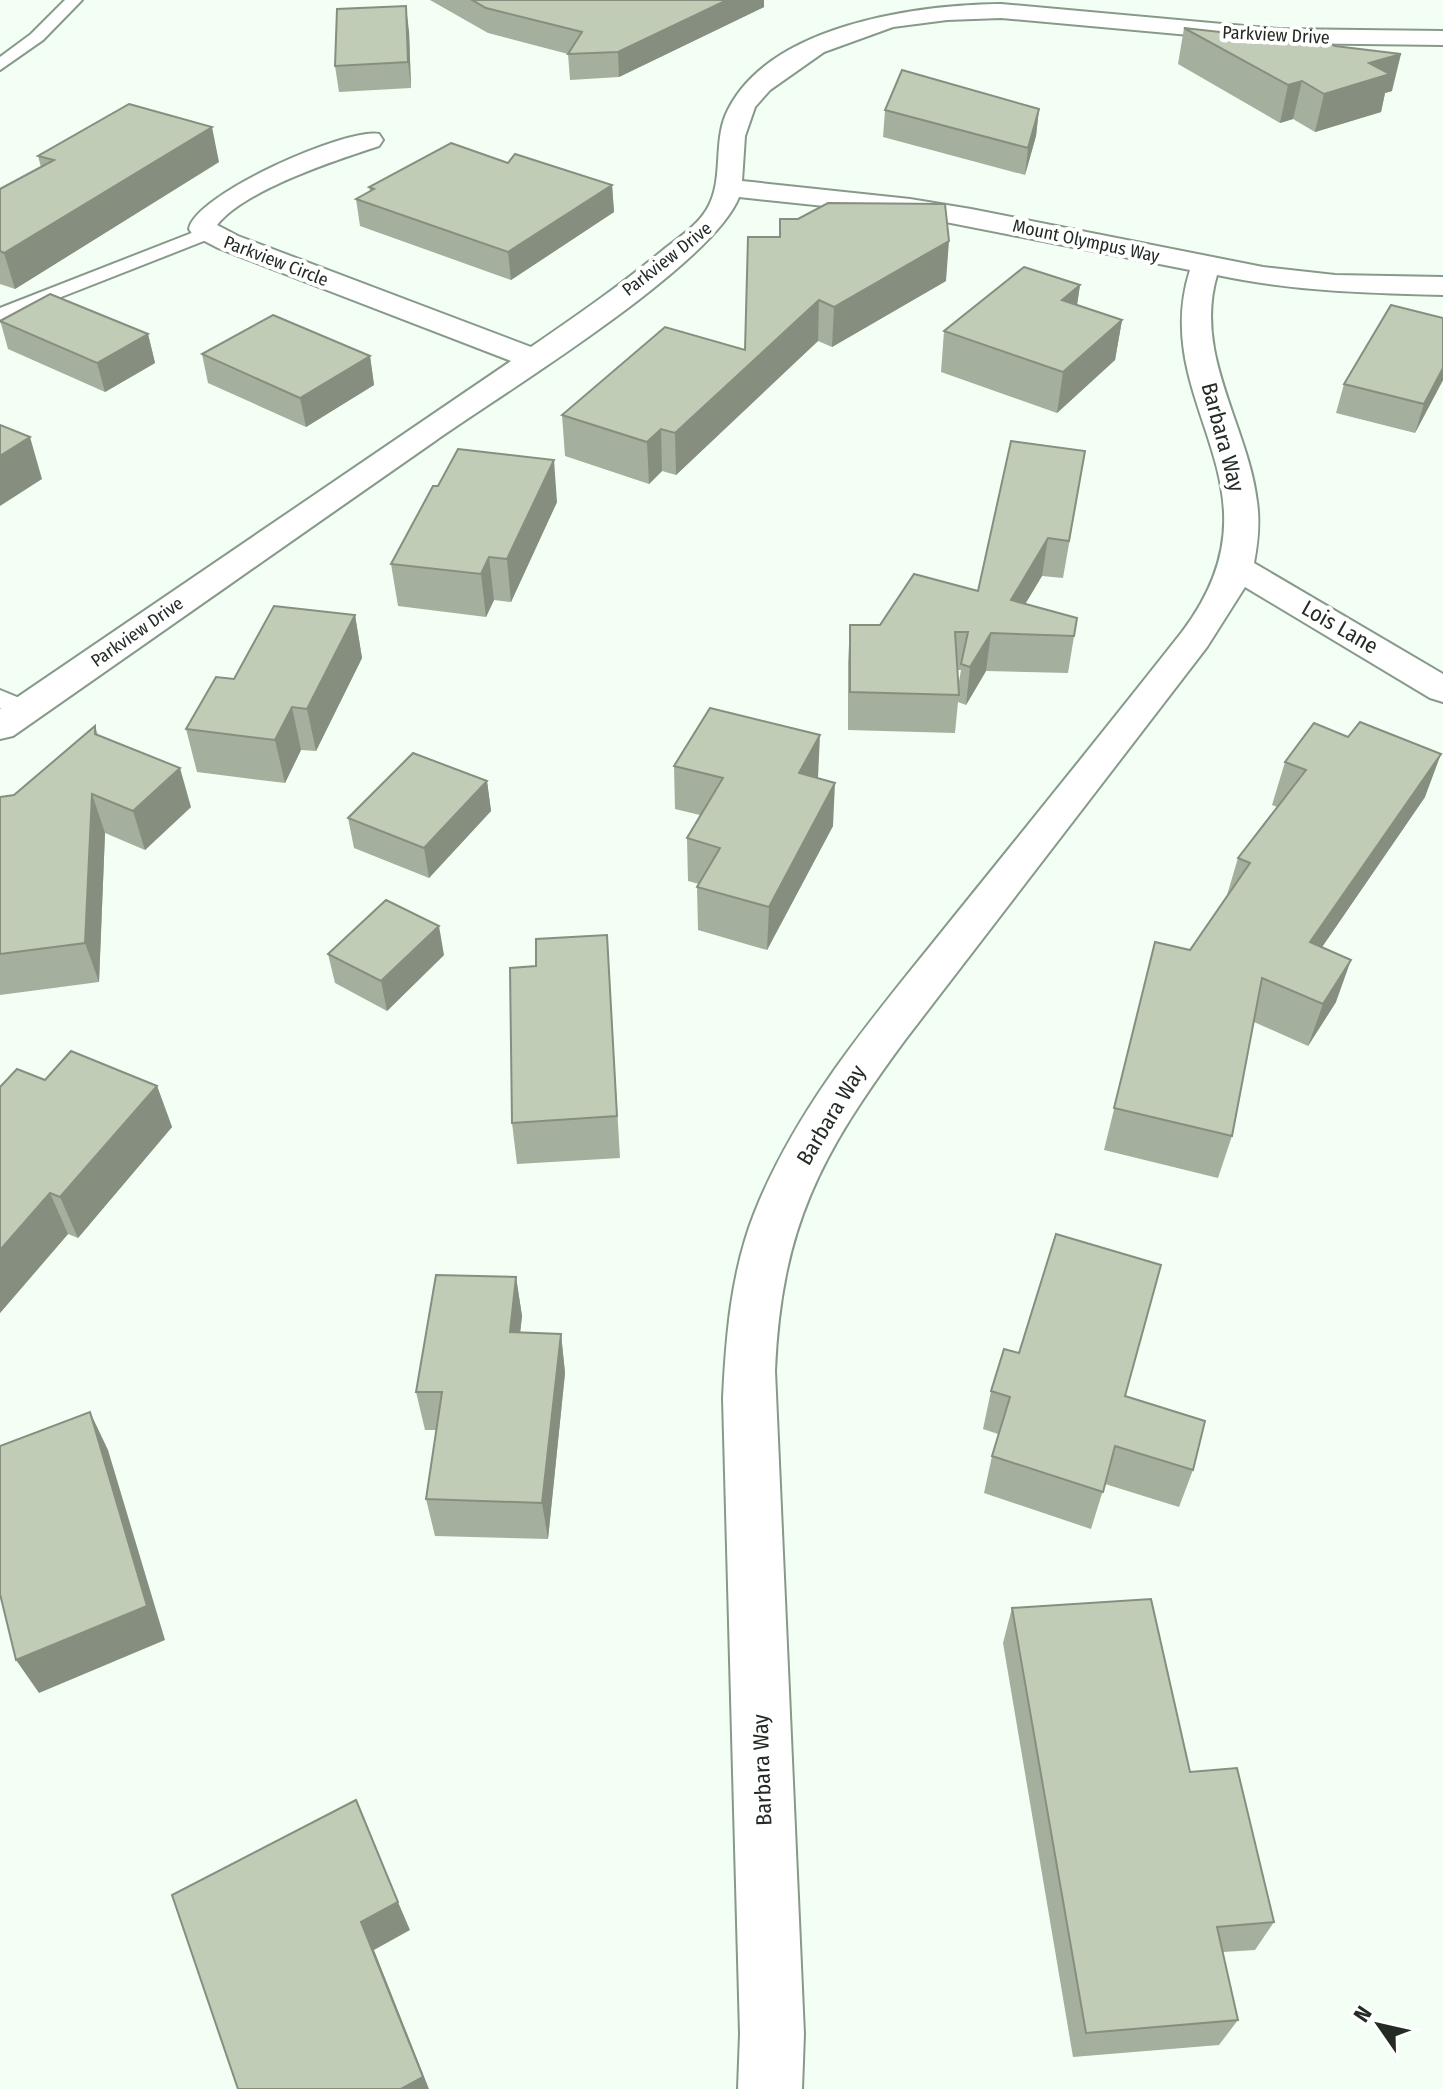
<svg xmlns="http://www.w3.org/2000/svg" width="1443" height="2089" viewBox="0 0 1443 2089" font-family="'Fira Sans Condensed',sans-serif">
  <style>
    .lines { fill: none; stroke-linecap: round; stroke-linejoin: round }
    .service-casing { stroke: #879a89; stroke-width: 4 }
    .minor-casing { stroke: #879a89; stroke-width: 4 }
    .service { fill: #fff; fill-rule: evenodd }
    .minor { fill: #fff; fill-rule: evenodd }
    .wall { fill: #a5af9d; fill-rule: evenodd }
    .shaded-wall { fill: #868f7f }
    .building { fill: #c0ccb6; stroke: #868f7f; stroke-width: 2 }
    .labels { text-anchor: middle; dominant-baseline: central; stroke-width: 8; stroke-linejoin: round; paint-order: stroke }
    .far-street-label { font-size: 18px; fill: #232b24; stroke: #fff }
    .street-label { font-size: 22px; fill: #232b24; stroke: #fff }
  </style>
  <rect width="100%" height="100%" fill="#f3fff4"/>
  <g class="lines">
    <g class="service-casing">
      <g id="service">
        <polygon points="65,0 82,0 43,40 0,70 0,57 31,34"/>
        <polygon points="207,227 216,233 214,237 0,321 0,308"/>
        <polygon points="0,690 34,704 38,710 34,716 25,718 0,708"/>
      </g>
    </g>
    <g class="minor-casing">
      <path id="minor" d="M 1001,4 L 1278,29 L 1443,31 L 1443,45 L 1278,43 L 1001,18 L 947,20 L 893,27 L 824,52 L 770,90 L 755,107 L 745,136 L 742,181 L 910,199 L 971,209 L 1263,267 L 1335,275 L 1443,277 L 1443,295 C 1366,293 1292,291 1217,275 C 1193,355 1248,425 1257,502 C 1260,523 1258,542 1254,563 L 1443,674 L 1443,702 L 1430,698 L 1245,587 L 1207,647 L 905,1040 C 821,1154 781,1227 775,1371 L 804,2034 L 802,2089 L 738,2089 L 740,2034 L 723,1398 C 726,1336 731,1273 754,1214 C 797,1105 875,1015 948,924 C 1026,827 1105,730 1182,632 C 1292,486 1147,406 1190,270 L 910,215 L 739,197 C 712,266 503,393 435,441 C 294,539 154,638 13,736 L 0,739 L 0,709 L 511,361 L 218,248 L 193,235 L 189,229 C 194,195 347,127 379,134 L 383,140 L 379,146 C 336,160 244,190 217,225 L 238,236 L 531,347 C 576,316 621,285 663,250 C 678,238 697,226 707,209 C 724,181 713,144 726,114 C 766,25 916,5 1001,4 Z"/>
    </g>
    <use href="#service" class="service"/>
    <use href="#minor" class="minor"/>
  </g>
  <g class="wall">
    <polygon points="430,0 764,0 764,7 619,77 570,80 568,54 488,33"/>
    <polygon points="1184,28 1392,91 1385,93 1381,112 1315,132 1293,119 1280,123 1178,64"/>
    <polygon points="409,31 411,88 339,92 335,66"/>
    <polygon points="1039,109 1036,136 1025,175 883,137 885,110"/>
    <polygon points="38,156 219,162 15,289 0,284 0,189 41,167"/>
    <polygon points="508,163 612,185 614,212 511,280 360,226 356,199 370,191 369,187"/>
    <polygon points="748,237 946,281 832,347 818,341 676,475 662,471 649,484 565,456 562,415 745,350"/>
    <polygon points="1080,285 1077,305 1122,320 1115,360 1057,413 941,372 944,331"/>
    <polygon points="0,320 148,334 155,363 105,392 8,349"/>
    <polygon points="202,354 370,356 374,385 306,427 208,383"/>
    <polygon points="1443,380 1415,433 1336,413 1344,384"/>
    <path d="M 1079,487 L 1063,578 L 1042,576 L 1025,604 L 1077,618 L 1068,673 L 986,671 L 966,705 L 958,702 L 955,733 L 848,730 L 848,663 L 850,625 L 880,625 L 978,591 ZM 957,670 L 961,670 L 958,687 Z"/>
    <polygon points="557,502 511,602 494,600 486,617 398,606 391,564"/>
    <polygon points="355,615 362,658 316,751 301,750 285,783 197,772 186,729 234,679"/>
    <polygon points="95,726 98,735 191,807 145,850 105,833 99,982 0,995 0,797 14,795"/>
    <polygon points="1285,762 1425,797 1322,947 1336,1002 1308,1046 1254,1022 1232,1136 1218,1178 1104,1150 1155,942 1190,950 1227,895 1238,858 1277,807 1272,805"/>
    <polygon points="674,766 818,778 833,826 767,950 698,930 697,887 699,884 688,881 687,838 700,815 675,809"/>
    <polygon points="487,781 491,811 429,878 354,848 348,818"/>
    <polygon points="607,935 620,1158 517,1164 512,1123 536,966"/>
    <polygon points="328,954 444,955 387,1011 335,983"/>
    <polygon points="45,1080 157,1086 172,1127 78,1238 68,1234 0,1313"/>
    <polygon points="516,1277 522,1316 520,1332 561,1334 565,1373 548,1539 435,1536 426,1499 437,1430 425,1430 416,1392"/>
    <polygon points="991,1391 1125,1396 1193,1470 1179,1507 1105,1484 1091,1529 984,1493 992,1456 998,1434 983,1429"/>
    <polygon points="1012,1608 1190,1772 1274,1922 1255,1950 1223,1952 1238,2020 1219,2045 1073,2057 1003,1643"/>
  </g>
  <g class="shaded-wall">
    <polygon points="727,0 764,0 764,7 619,77 618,52"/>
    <polygon points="406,6 409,31 411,88 408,62"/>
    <polygon points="1401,54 1392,91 1385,93 1381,112 1315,132 1324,94 1369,63"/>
    <polygon points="1302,81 1293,119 1280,123 1288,85"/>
    <polygon points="1039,109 1036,136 1025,175 1028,148"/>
    <polygon points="212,127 219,162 15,289 4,253"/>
    <polygon points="612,185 614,212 511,280 508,252"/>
    <polygon points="949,241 946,281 832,347 834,307"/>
    <polygon points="1080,285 1074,325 1062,300"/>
    <polygon points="819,300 818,341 676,475 675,433"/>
    <polygon points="1122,320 1115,360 1057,413 1063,372"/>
    <polygon points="148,334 155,363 105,392 97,363"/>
    <polygon points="370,356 374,385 306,427 300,398"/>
    <polygon points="1443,368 1443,380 1415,433 1424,404"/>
    <polygon points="661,429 662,471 649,484 647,442"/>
    <polygon points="30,437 42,479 0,506 0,456"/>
    <polygon points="554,460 557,502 511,602 507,559"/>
    <polygon points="1048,538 1042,576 1008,633 1011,600"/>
    <polygon points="489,557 494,600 486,617 481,574"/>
    <polygon points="355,615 362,658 316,751 307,709"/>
    <polygon points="991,633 986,671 966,705 970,667"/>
    <polygon points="292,707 301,750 285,783 275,740"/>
    <polygon points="820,735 818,778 799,773"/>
    <polygon points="1441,754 1425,797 1296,985 1310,942"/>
    <polygon points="180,768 191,807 145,850 133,811"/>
    <polygon points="487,781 491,811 429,878 424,848"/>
    <polygon points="835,783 833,826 767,950 769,907"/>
    <polygon points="92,794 105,833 99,982 85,943"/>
    <polygon points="439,926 444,955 387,1011 381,981"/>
    <polygon points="1351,960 1336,1002 1308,1046 1323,1004"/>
    <polygon points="157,1086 172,1127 78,1238 60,1197"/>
    <polygon points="50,1193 68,1234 0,1313 0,1250"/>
    <polygon points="516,1277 522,1316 516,1371 510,1332"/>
    <polygon points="561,1334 565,1373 548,1539 542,1503"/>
    <polygon points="90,1412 108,1450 165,1640 39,1693 16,1660"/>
    <polygon points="398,1902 410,1930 374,1950 429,2089 401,2089 361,1922"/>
  </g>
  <g class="building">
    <polygon points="472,0 727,0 618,52 568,54 582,32 486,8"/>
    <polygon points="406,6 408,62 335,66 337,9"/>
    <polygon points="1184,28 1293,40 1314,35 1335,46 1401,54 1369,63 1390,74 1324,94 1302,81 1288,85"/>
    <polygon points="902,70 1039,109 1028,148 885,110"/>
    <polygon points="129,104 212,127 4,253 0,251 0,189 54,160 38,156"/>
    <polygon points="451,143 508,163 515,154 612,185 508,252 356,199 374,189 369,187"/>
    <polygon points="828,203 945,204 949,241 834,307 819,300 675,433 661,429 647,442 562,415 665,327 745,350 748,237 780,237 780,219 798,219"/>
    <polygon points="1024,267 1080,285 1062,300 1122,320 1063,372 944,331"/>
    <polygon points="50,294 148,334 97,363 0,321"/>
    <polygon points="1391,305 1443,318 1443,368 1424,404 1344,384"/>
    <polygon points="273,315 370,356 300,398 202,354"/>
    <polygon points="0,425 30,437 0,456"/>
    <polygon points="1011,441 1085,451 1069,541 1048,538 1011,600 1077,618 1074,636 991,633 970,667 961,664 968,632 955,632 959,695 850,692 850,625 880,625 914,574 978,591"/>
    <polygon points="458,449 554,460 507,559 489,557 481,574 391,564 433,486 438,486"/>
    <polygon points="274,606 355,615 307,709 292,707 275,740 186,729 216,677 234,679"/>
    <polygon points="710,708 820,735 799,773 835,783 769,907 697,887 720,848 687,838 723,778 674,766"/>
    <polygon points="1360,722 1441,754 1310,942 1351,960 1323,1004 1262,978 1232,1136 1114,1108 1155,942 1190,950 1250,863 1238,858 1306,770 1285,762 1314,723 1348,737"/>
    <polygon points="95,726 95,734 180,768 133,811 92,794 85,943 0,954 0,797 14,795"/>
    <polygon points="413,753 487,781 424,848 348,818"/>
    <polygon points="386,900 439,926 381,981 328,954"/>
    <polygon points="607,935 617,1116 512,1123 510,968 536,966 536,939"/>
    <polygon points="71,1051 157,1086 60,1197 50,1193 0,1250 0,1087 17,1069 45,1080"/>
    <polygon points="1056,1234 1161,1265 1125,1396 1205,1421 1193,1470 1115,1446 1103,1492 992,1456 1010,1397 991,1391 1004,1349 1019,1353"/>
    <polygon points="436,1275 516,1277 510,1332 561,1334 542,1503 426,1499 442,1392 416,1392"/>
    <polygon points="90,1412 147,1606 16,1660 0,1594 0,1446"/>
    <polygon points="1151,1599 1190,1772 1237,1768 1274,1922 1217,1927 1238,2020 1086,2033 1012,1608"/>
    <polygon points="356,1800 398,1902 361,1922 423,2077 401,2089 238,2089 172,1895"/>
  </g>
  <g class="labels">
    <g class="far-street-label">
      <text transform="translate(1276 35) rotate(3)">Parkview Drive</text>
      <text transform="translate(1086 241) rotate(12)">Mount Olympus Way</text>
      <text transform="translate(667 259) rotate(-38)">Parkview Drive</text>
      <text transform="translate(276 261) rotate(21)">Parkview Circle</text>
      <text transform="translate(137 632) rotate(-35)">Parkview Drive</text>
    </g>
    <g class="street-label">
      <text transform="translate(1223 437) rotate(75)">Barbara Way</text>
      <text transform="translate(1340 627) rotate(30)">Lois Lane</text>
      <text transform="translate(831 1115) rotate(-59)">Barbara Way</text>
      <text transform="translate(762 1770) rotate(-92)">Barbara Way</text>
    </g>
  </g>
  <g transform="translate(1379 2025) rotate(304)" stroke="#ffffff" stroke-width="6" paint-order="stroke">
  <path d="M0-6L14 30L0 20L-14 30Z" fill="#232b24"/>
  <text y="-12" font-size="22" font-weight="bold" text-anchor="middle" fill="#232b24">N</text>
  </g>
</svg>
